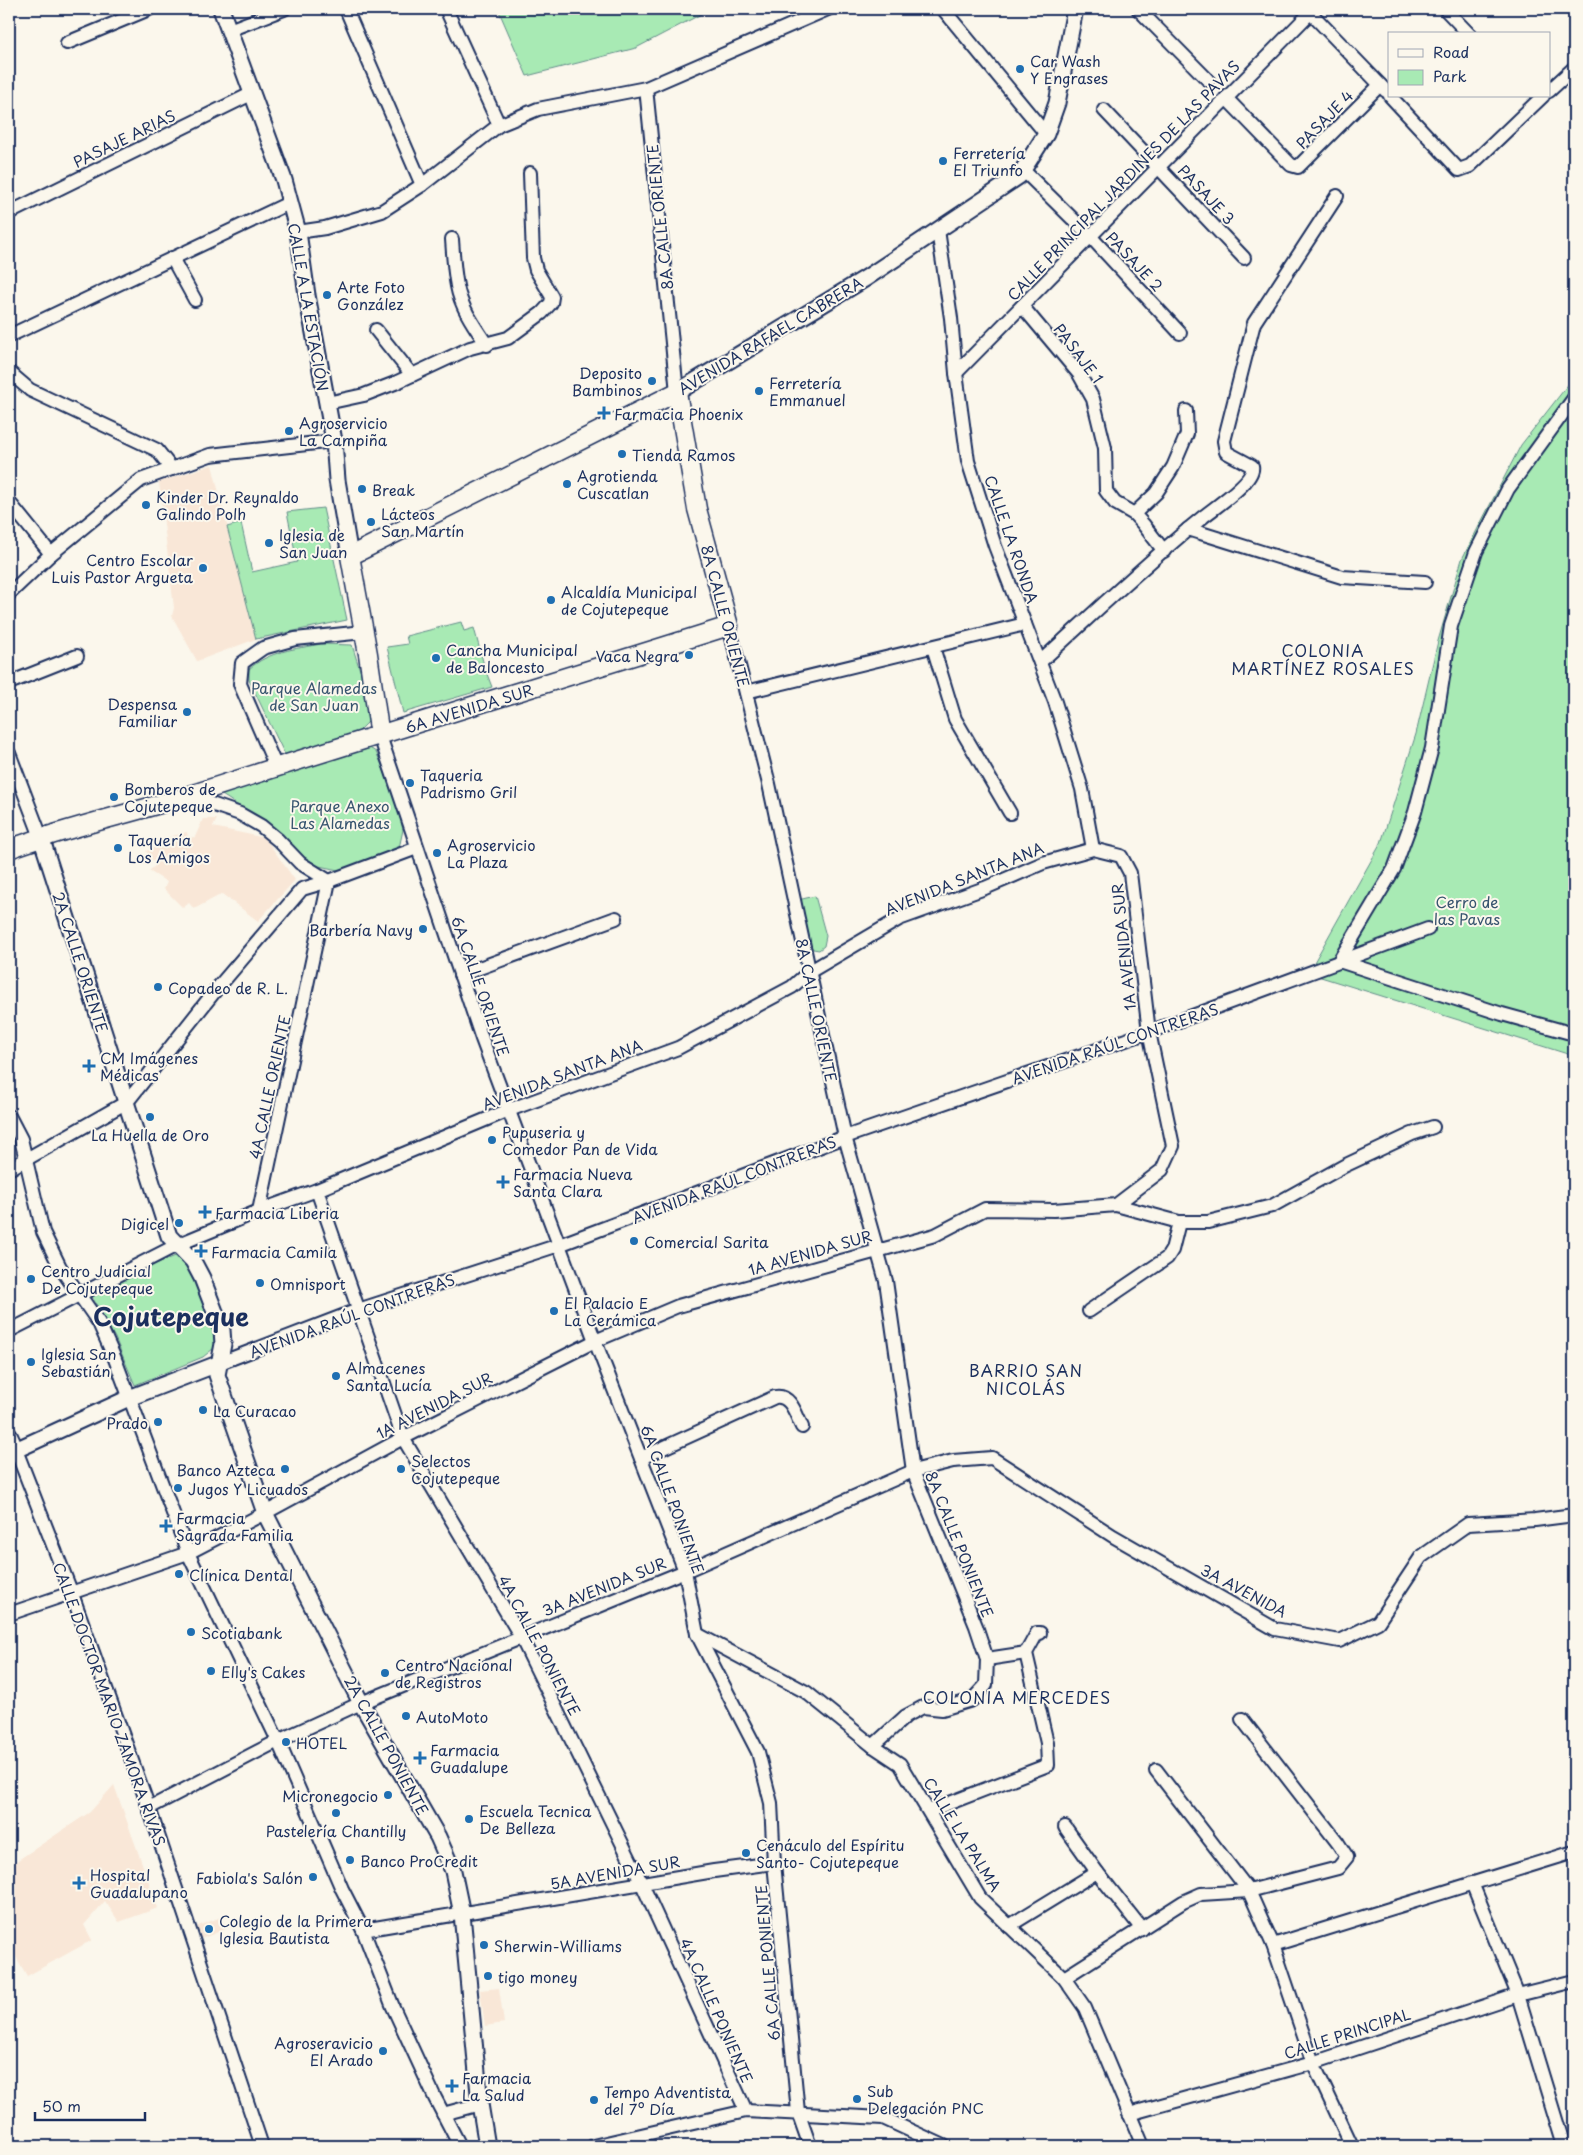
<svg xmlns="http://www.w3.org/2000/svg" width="1583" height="2155" viewBox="0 0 1583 2155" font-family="'Playpen Sans',sans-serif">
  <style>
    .built { fill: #f9e7d7 }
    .green { fill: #a8eab4; stroke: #628c89 }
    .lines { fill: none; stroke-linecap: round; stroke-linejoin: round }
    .minor-casing { stroke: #1b2f5e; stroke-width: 16 }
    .tertiary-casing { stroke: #1b2f5e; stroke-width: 19 }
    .secondary-casing { stroke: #1b2f5e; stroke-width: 21 }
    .minor { stroke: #fbf7ec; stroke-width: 12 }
    .tertiary { stroke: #fbf7ec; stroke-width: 15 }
    .secondary { stroke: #fbf7ec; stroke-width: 18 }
    .poi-dot { fill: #1f6fb2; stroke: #fbf7ec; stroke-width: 2 }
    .labels { text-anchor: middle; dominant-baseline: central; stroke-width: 4; stroke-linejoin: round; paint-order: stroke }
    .poi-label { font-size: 15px; fill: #1b2f5e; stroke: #fbf7ec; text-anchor: start }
    .street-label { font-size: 15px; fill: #1b2f5e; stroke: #fbf7ec }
    .park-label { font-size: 15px; fill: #37546f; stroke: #fbf7ec }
    .neighbourhood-label { font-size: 16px; letter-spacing: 1px; fill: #1b2f5e; stroke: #fbf7ec }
    .town-label { font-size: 25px; font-weight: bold; fill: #1b2f5e; stroke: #fbf7ec }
  </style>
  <rect width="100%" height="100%" fill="#fbf7ec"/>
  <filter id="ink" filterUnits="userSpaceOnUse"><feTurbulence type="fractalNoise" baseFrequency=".02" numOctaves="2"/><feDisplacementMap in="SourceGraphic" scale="10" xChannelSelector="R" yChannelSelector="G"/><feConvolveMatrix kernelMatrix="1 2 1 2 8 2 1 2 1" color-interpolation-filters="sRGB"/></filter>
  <g filter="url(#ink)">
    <g class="built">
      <polygon points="212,465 256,639 197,661 172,616 174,608 159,482"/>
      <polygon points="203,819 217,819 213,827 265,838 295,880 258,921 222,894 194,909 189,903 183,908 164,889 167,882 149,871 156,865 146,851 153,848 152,842 187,832 188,838 195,837"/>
      <polygon points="114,1785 158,1908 119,1922 105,1901 84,1925 92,1940 27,1976 12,1950 9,1950 9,1866 90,1812"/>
      <polygon points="221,1917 226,1929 198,1940 193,1928"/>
      <polygon points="499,1988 504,2023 485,2026 480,1990"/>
    </g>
    <g class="green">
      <polygon points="498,9 711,9 636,48 527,76"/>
      <polygon points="1574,377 1574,1056 1308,973 1381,843 1416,734 1438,641 1462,559 1521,445"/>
      <polygon points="323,508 347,620 256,639 227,527 241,523 252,572 297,562 287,512"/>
      <polygon points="461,622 464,631 474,628 485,669 492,687 403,713 387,647 408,644 406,636"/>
      <path d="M 321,644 L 352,645 L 365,686 L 372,718 L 356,734 L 285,755 L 249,680 L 249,669 C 269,651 295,649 321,644 Z"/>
      <polygon points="368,747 376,752 381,763 397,804 403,830 397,857 353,873 314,865 295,852 265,823 222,795 260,779"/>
      <polygon points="815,896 826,936 824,946 819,950 813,949 808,941 798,900"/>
      <path d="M 178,1255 C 203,1287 209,1305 219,1344 L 203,1357 L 135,1385 L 115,1338 L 91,1295 L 138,1271 Z"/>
    </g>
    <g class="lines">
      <g class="minor-casing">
        <g id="minor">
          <polyline points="346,9 422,185"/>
          <polyline points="446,9 499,125"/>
          <polyline points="943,9 1046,134"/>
          <polyline points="1138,9 1208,80"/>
          <polyline points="1307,9 1386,91"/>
          <polyline points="1445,9 1469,34"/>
          <polyline points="229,30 284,9"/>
          <polyline points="67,43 149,9"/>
          <polyline points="646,88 677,392"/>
          <polyline points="1549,91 1574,68"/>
          <polyline points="1390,96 1459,170 1470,166 1543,96"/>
          <polyline points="1226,98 1291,165 1298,167 1380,85"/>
          <polyline points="1104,110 1244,258"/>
          <polyline points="1023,170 1090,236 1180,333"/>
          <polyline points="9,213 253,93"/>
          <polyline points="938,230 951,318 956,373 968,461 995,546 1055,702 1082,789 1093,849"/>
          <polyline points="298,232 325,228 382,211 422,185 499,125 538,109 646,88 828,9"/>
          <path d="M 452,239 C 453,254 454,271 457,286 C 461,308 475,327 487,345"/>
          <polyline points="172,258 195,300"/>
          <polyline points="1022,306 1079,374 1093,399 1105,448 1106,491 1115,503 1134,514 1143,524 1164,551"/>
          <polyline points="376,330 412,375"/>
          <polyline points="9,336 289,203"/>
          <polyline points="9,372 30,390 157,450 172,469"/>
          <polyline points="956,373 1314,9"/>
          <polyline points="1574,398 1508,489 1476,552 1451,626 1432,748 1415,812 1394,869 1339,961 1502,1014 1574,1034"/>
          <polyline points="327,403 364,395 395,383 470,348 508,338 542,313 551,303 552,297 536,270 533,258 530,173"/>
          <polyline points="9,502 51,554"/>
          <polyline points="1134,514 1156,493 1173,467 1187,434 1186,411"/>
          <polyline points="1188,529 1342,577 1425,582"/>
          <polyline points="9,594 51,554 141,480 210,455 334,441"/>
          <polyline points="729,626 769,784 845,1137 886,1281 913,1471 976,1626 987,1659 986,1685 972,1700 942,1709 923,1707 906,1716 873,1746"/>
          <polyline points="933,647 955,719 1010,813"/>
          <path d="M 1040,662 C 1094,613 1147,562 1203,517 C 1214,508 1256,480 1252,466 L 1226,452 L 1224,441 L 1254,323 L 1337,196"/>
          <polyline points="9,683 77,656"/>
          <polyline points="746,692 1025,624"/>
          <polyline points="380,736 482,1039 595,1341 685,1571 697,1634 758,1752 771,1803 774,1863 798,2112 810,2146"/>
          <polyline points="9,753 41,837"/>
          <polyline points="276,767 240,684 242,663 263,648 295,639 364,632"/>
          <polyline points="188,796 240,814 261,826 278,840 300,863 329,881"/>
          <polyline points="460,975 616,918"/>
          <polyline points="9,1116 21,1139 43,1232 60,1267 99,1323 115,1359 188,1553 278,1741 342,1889 363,1930 393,2007 435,2098 460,2146"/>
          <polyline points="9,1169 127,1102 215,991 302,889 329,881 417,848"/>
          <polyline points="317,1190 403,1438 521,1637 642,1884 746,2111"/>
          <polyline points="1116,1205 1179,1222 1208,1222 1272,1206 1344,1166 1412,1134 1433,1127"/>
          <polyline points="259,1211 329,881"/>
          <polyline points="1089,1311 1167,1258 1172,1250 1179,1222"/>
          <polyline points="9,1331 177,1245 259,1211 317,1190 509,1110 678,1048 792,987 809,972 899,919 985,888 1043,863 1093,849 1121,856 1130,873 1149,1032 1173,1146 1162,1170 1116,1205 1054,1210 985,1209 935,1235 678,1306 595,1341 403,1438 265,1513 188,1553 9,1614"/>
          <polyline points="220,1363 358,1310 559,1245 845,1137 1149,1032 1428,929"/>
          <polyline points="16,1450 72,1594 149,1808 262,2146"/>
          <path d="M 641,1458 L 775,1397 C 791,1394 796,1415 802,1427"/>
          <polyline points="697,1634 806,1692 873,1746 900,1764 980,1898 1064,1978 1085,2008 1143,2146"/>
          <polyline points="987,1659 1026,1653"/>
          <polyline points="1156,1770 1249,1891 1273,1945 1313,2063 1352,2146"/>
          <polyline points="149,1808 278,1741 361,1703 685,1571 913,1471 953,1461 992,1458 1113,1536 1275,1629 1339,1641 1378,1622 1421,1557 1468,1524 1535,1520 1574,1515"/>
          <polyline points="929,1811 1048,1765 1047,1743 1026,1653 1037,1633 1040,1633"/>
          <polyline points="1065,1827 1097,1872 1142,1929"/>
          <polyline points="1472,1883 1518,1995 1564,2146"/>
          <polyline points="1009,1926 1097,1872"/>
          <polyline points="363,1930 714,1871 774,1863"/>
          <polyline points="1273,1945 1574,1852"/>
          <polyline points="1064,1978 1183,1902 1201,1894 1249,1891 1338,1868 1347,1857 1338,1843 1242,1719"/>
          <polyline points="443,2114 480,2104"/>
          <polyline points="1129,2114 1313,2063 1518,1995 1574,1981"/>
          <polyline points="593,2146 746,2111 883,2118 944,2146"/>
        </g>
      </g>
      <g class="tertiary-casing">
        <g id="tertiary">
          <polyline points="221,9 284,180 298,232 307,295 334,441 337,480 350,556"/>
          <polyline points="677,392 866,278 1019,176 1046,134 1057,103 1075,9"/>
          <polyline points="41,837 169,1236 193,1261 202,1278 222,1330 223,1344 217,1375 265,1513 361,1703 438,1837 453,1871 462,1914 480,2104 487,2146"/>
          <polyline points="9,1435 16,1450"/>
          <polyline points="9,1453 129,1398 220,1363"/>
        </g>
      </g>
      <g class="secondary-casing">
        <path id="secondary" d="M 9,849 C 68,827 130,814 190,795 C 369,737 549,683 729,626 L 697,509 L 677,392 L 350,556 L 368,654 L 380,736"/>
      </g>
      <use href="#minor" class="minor"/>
      <use href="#tertiary" class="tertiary"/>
      <use href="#secondary" class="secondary"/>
    </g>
  </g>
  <g class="poi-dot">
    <circle cx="1020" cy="69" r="5"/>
    <circle cx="943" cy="161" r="5"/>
    <circle cx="327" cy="295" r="5"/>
    <circle cx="652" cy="381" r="5"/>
    <circle cx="759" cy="391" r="5"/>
    <path d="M601.5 405.5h5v5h5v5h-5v5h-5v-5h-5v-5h5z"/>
    <circle cx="289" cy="431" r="5"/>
    <circle cx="622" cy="454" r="5"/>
    <circle cx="567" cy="484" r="5"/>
    <circle cx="362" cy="489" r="5"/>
    <circle cx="146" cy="505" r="5"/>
    <circle cx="371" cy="522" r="5"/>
    <circle cx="269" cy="543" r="5"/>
    <circle cx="203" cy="568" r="5"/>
    <circle cx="551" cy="600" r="5"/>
    <circle cx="689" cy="655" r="5"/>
    <circle cx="436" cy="658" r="5"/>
    <circle cx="187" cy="712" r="5"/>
    <circle cx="410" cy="783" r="5"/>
    <circle cx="114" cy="797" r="5"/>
    <circle cx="118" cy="848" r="5"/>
    <circle cx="437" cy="853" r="5"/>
    <circle cx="423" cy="929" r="5"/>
    <circle cx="158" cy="987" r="5"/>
    <path d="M86.5 1058.5h5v5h5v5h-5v5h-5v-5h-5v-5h5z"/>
    <circle cx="150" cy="1117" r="5"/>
    <circle cx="492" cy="1140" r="5"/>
    <path d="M500.5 1174.5h5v5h5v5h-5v5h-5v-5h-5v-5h5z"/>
    <path d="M202.5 1204.5h5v5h5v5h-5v5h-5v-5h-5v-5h5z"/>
    <circle cx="179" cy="1223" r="5"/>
    <circle cx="634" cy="1241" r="5"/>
    <path d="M198.5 1243.5h5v5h5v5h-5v5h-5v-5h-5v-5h5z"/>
    <circle cx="31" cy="1279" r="5"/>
    <circle cx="260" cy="1283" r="5"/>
    <circle cx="554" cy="1311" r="5"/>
    <circle cx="31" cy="1362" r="5"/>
    <circle cx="336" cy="1376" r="5"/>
    <circle cx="203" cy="1410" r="5"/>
    <circle cx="158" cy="1422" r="5"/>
    <circle cx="285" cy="1469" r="5"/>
    <circle cx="401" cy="1469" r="5"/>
    <circle cx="178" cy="1488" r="5"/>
    <path d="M163.5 1518.5h5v5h5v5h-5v5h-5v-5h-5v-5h5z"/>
    <circle cx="179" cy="1574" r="5"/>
    <circle cx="191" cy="1632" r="5"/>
    <circle cx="211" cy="1671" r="5"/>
    <circle cx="385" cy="1673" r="5"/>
    <circle cx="406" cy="1716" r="5"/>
    <circle cx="286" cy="1742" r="5"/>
    <path d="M417.5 1750.5h5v5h5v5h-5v5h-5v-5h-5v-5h5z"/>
    <circle cx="388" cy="1795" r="5"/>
    <circle cx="336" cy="1813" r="5"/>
    <circle cx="469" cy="1819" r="5"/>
    <circle cx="746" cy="1853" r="5"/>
    <circle cx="350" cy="1860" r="5"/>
    <circle cx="313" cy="1877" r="5"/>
    <path d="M76.5 1875.5h5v5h5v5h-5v5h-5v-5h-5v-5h5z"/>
    <circle cx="209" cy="1929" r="5"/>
    <circle cx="484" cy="1945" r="5"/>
    <circle cx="488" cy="1976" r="5"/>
    <circle cx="383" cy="2051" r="5"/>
    <path d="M449.5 2078.5h5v5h5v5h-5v5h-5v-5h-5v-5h5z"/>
    <circle cx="857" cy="2099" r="5"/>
    <circle cx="594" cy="2100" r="5"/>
  </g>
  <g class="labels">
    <g class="poi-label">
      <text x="1030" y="60">Car Wash<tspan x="1030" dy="17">Y Engrases</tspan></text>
      <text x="953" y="152">Ferretería<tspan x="953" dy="17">El Triunfo</tspan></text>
      <text x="337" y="286">Arte Foto<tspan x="337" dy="17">González</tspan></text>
      <text x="642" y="372" text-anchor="end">Deposito<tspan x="642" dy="17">Bambinos</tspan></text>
      <text x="769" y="382">Ferretería<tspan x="769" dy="17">Emmanuel</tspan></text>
      <text x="614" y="413">Farmacia Phoenix</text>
      <text x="299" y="422">Agroservicio<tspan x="299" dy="17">La Campiña</tspan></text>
      <text x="632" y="454">Tienda Ramos</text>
      <text x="577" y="475">Agrotienda<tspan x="577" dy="17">Cuscatlan</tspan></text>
      <text x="372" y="489">Break</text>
      <text x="156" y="496">Kinder Dr. Reynaldo<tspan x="156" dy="17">Galindo Polh</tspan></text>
      <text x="381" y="513">Lácteos<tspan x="381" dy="17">San Martín</tspan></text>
      <text x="279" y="534">Iglesia de<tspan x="279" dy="17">San Juan</tspan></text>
      <text x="193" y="559" text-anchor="end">Centro Escolar<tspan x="193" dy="17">Luis Pastor Argueta</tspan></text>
      <text x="561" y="591">Alcaldía Municipal<tspan x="561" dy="17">de Cojutepeque</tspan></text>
      <text x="446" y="649">Cancha Municipal<tspan x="446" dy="17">de Baloncesto</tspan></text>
      <text x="679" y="655" text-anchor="end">Vaca Negra</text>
      <text x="177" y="703" text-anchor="end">Despensa<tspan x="177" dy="17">Familiar</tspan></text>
      <text x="420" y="774">Taqueria<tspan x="420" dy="17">Padrismo Gril</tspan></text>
      <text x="124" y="788">Bomberos de<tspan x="124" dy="17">Cojutepeque</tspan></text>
      <text x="128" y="839">Taquería<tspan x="128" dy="17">Los Amigos</tspan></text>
      <text x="447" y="844">Agroservicio<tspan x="447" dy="17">La Plaza</tspan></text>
      <text x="413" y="929" text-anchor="end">Barbería Navy</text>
      <text x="168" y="987">Copadeo de R. L.</text>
      <text x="100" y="1057">CM Imágenes<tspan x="100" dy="17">Médicas</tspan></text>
      <text x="502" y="1131">Pupuseria y<tspan x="502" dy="17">Comedor Pan de Vida</tspan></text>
      <text x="150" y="1134" text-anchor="middle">La Huella de Oro</text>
      <text x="513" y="1173">Farmacia Nueva<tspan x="513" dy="17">Santa Clara</tspan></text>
      <text x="215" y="1212">Farmacia Liberia</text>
      <text x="169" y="1223" text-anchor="end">Digicel</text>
      <text x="644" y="1241">Comercial Sarita</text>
      <text x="211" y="1251">Farmacia Camila</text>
      <text x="41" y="1270">Centro Judicial<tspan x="41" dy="17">De Cojutepeque</tspan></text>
      <text x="270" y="1283">Omnisport</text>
      <text x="564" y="1302">El Palacio E<tspan x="564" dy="17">La Cerámica</tspan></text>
      <text x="41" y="1353">Iglesia San<tspan x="41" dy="17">Sebastián</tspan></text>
      <text x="346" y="1367">Almacenes<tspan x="346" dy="17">Santa Lucía</tspan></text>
      <text x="213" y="1410">La Curacao</text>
      <text x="148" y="1422" text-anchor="end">Prado</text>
      <text x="411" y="1460">Selectos<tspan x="411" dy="17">Cojutepeque</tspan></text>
      <text x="275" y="1469" text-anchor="end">Banco Azteca</text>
      <text x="188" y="1488">Jugos Y Licuados</text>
      <text x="176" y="1517">Farmacia<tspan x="176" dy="17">Sagrada Familia</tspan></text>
      <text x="189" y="1574">Clínica Dental</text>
      <text x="201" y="1632">Scotiabank</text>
      <text x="395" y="1664">Centro Nacional<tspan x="395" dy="17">de Registros</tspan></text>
      <text x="221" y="1671">Elly's Cakes</text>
      <text x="416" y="1716">AutoMoto</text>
      <text x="296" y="1742">HOTEL</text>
      <text x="430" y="1749">Farmacia<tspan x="430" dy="17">Guadalupe</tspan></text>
      <text x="378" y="1795" text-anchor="end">Micronegocio</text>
      <text x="479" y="1810">Escuela Tecnica<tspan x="479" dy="17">De Belleza</tspan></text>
      <text x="336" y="1830" text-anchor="middle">Pastelería Chantilly</text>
      <text x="756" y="1844">Cenáculo del Espíritu<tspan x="756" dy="17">Santo- Cojutepeque</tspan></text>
      <text x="360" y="1860">Banco ProCredit</text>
      <text x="90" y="1874">Hospital<tspan x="90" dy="17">Guadalupano</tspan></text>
      <text x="303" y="1877" text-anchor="end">Fabiola's Salón</text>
      <text x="219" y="1920">Colegio de la Primera<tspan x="219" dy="17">Iglesia Bautista</tspan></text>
      <text x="494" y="1945">Sherwin-Williams</text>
      <text x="498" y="1976">tigo money</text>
      <text x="373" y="2042" text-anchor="end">Agroseravicio<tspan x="373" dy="17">El Arado</tspan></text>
      <text x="462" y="2077">Farmacia<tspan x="462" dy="17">La Salud</tspan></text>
      <text x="867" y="2090">Sub<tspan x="867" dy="17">Delegación PNC</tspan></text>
      <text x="604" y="2091">Tempo Adventista<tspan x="604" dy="17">del 7º Día</tspan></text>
    </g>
    <g class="street-label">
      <text transform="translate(1324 119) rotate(-46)">PASAJE 4</text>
      <text transform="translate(124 138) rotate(-26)">PASAJE ARIAS</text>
      <text transform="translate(1123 180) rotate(-46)">CALLE PRINCIPAL JARDINES DE LAS PAVAS</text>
      <text transform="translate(1207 194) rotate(47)">PASAJE 3</text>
      <text transform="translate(659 217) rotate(-96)">8A CALLE ORIENTE</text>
      <text transform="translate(1135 261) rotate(47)">PASAJE 2</text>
      <text transform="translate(309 307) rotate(80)">CALLE A LA ESTACIÓN</text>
      <text transform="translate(770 335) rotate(-31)">AVENIDA RAFAEL CABRERA</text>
      <text transform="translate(1079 353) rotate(53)">PASAJE 1</text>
      <text transform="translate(1012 539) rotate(71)">CALLE LA RONDA</text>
      <text transform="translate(726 616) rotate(75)">8A CALLE ORIENTE</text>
      <text transform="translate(469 708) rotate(-17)">6A AVENIDA SUR</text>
      <text transform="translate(964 878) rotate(-22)">AVENIDA SANTA ANA</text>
      <text transform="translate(1123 947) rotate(-96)">1A AVENIDA SUR</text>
      <text transform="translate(81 962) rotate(72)">2A CALLE ORIENTE</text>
      <text transform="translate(481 986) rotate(71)">6A CALLE ORIENTE</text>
      <text transform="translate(817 1010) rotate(78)">8A CALLE ORIENTE</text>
      <text transform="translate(1115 1043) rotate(-19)">AVENIDA RAÚL CONTRERAS</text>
      <text transform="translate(562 1074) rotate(-21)">AVENIDA SANTA ANA</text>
      <text transform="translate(269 1087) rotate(-78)">4A CALLE ORIENTE</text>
      <text transform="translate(734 1179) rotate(-21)">AVENIDA RAÚL CONTRERAS</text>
      <text transform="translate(810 1252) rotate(-16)">1A AVENIDA SUR</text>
      <text transform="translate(352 1315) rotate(-20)">AVENIDA RAÚL CONTRERAS</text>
      <text transform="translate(434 1405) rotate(-27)">1A AVENIDA SUR</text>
      <text transform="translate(673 1499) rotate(70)">6A CALLE PONIENTE</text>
      <text transform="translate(960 1544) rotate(68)">8A CALLE PONIENTE</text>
      <text transform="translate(604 1586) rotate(-22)">3A AVENIDA SUR</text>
      <text transform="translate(1244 1590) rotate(28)">3A AVENIDA</text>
      <text transform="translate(540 1645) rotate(62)">4A CALLE PONIENTE</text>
      <text transform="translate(110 1704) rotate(70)">CALLE DOCTOR MARIO ZAMORA RIVAS</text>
      <text transform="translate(387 1745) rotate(61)">2A CALLE PONIENTE</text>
      <text transform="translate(963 1834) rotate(58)">CALLE LA PALMA</text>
      <text transform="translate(615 1872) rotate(-10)">5A AVENIDA SUR</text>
      <text transform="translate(767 1963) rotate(-95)">6A CALLE PONIENTE</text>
      <text transform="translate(717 2010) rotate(66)">4A CALLE PONIENTE</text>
      <text transform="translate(1347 2033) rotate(-18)">CALLE PRINCIPAL</text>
    </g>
    <g class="park-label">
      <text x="314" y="687">Parque Alamedas<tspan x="314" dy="17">de San Juan</tspan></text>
      <text x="340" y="805">Parque Anexo<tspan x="340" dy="17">Las Alamedas</tspan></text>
      <text x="1467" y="901">Cerro de<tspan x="1467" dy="17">las Pavas</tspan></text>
    </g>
    <g class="neighbourhood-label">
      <text x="1323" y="650">COLONIA<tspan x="1323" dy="18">MARTÍNEZ ROSALES</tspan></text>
      <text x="1026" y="1370">BARRIO SAN<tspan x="1026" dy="18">NICOLÁS</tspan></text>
      <text x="1017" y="1697">COLONIA MERCEDES</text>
    </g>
    <g class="town-label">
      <text x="171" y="1316">Cojutepeque</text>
    </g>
  </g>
  <rect width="1583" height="2155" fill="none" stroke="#fbf7ec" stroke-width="30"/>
  <rect x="15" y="15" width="1553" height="2125" fill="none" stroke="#1b2f5e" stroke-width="2" filter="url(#ink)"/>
  <rect x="1388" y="32" width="162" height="65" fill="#fbf7ec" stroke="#a1a7b3"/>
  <rect x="1398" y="49" width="25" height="8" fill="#fbf7ec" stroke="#a1a7b3"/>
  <text x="1433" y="58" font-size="15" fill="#1b2f5e">Road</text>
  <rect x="1398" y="70" width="25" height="15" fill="#a8eab4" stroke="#a1a7b3"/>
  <text x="1433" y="82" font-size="15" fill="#1b2f5e">Park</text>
  <path d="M35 2112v8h110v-8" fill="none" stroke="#1b2f5e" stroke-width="2.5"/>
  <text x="42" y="2112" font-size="15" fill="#1b2f5e" stroke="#fbf7ec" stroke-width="4" paint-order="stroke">50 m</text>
</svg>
